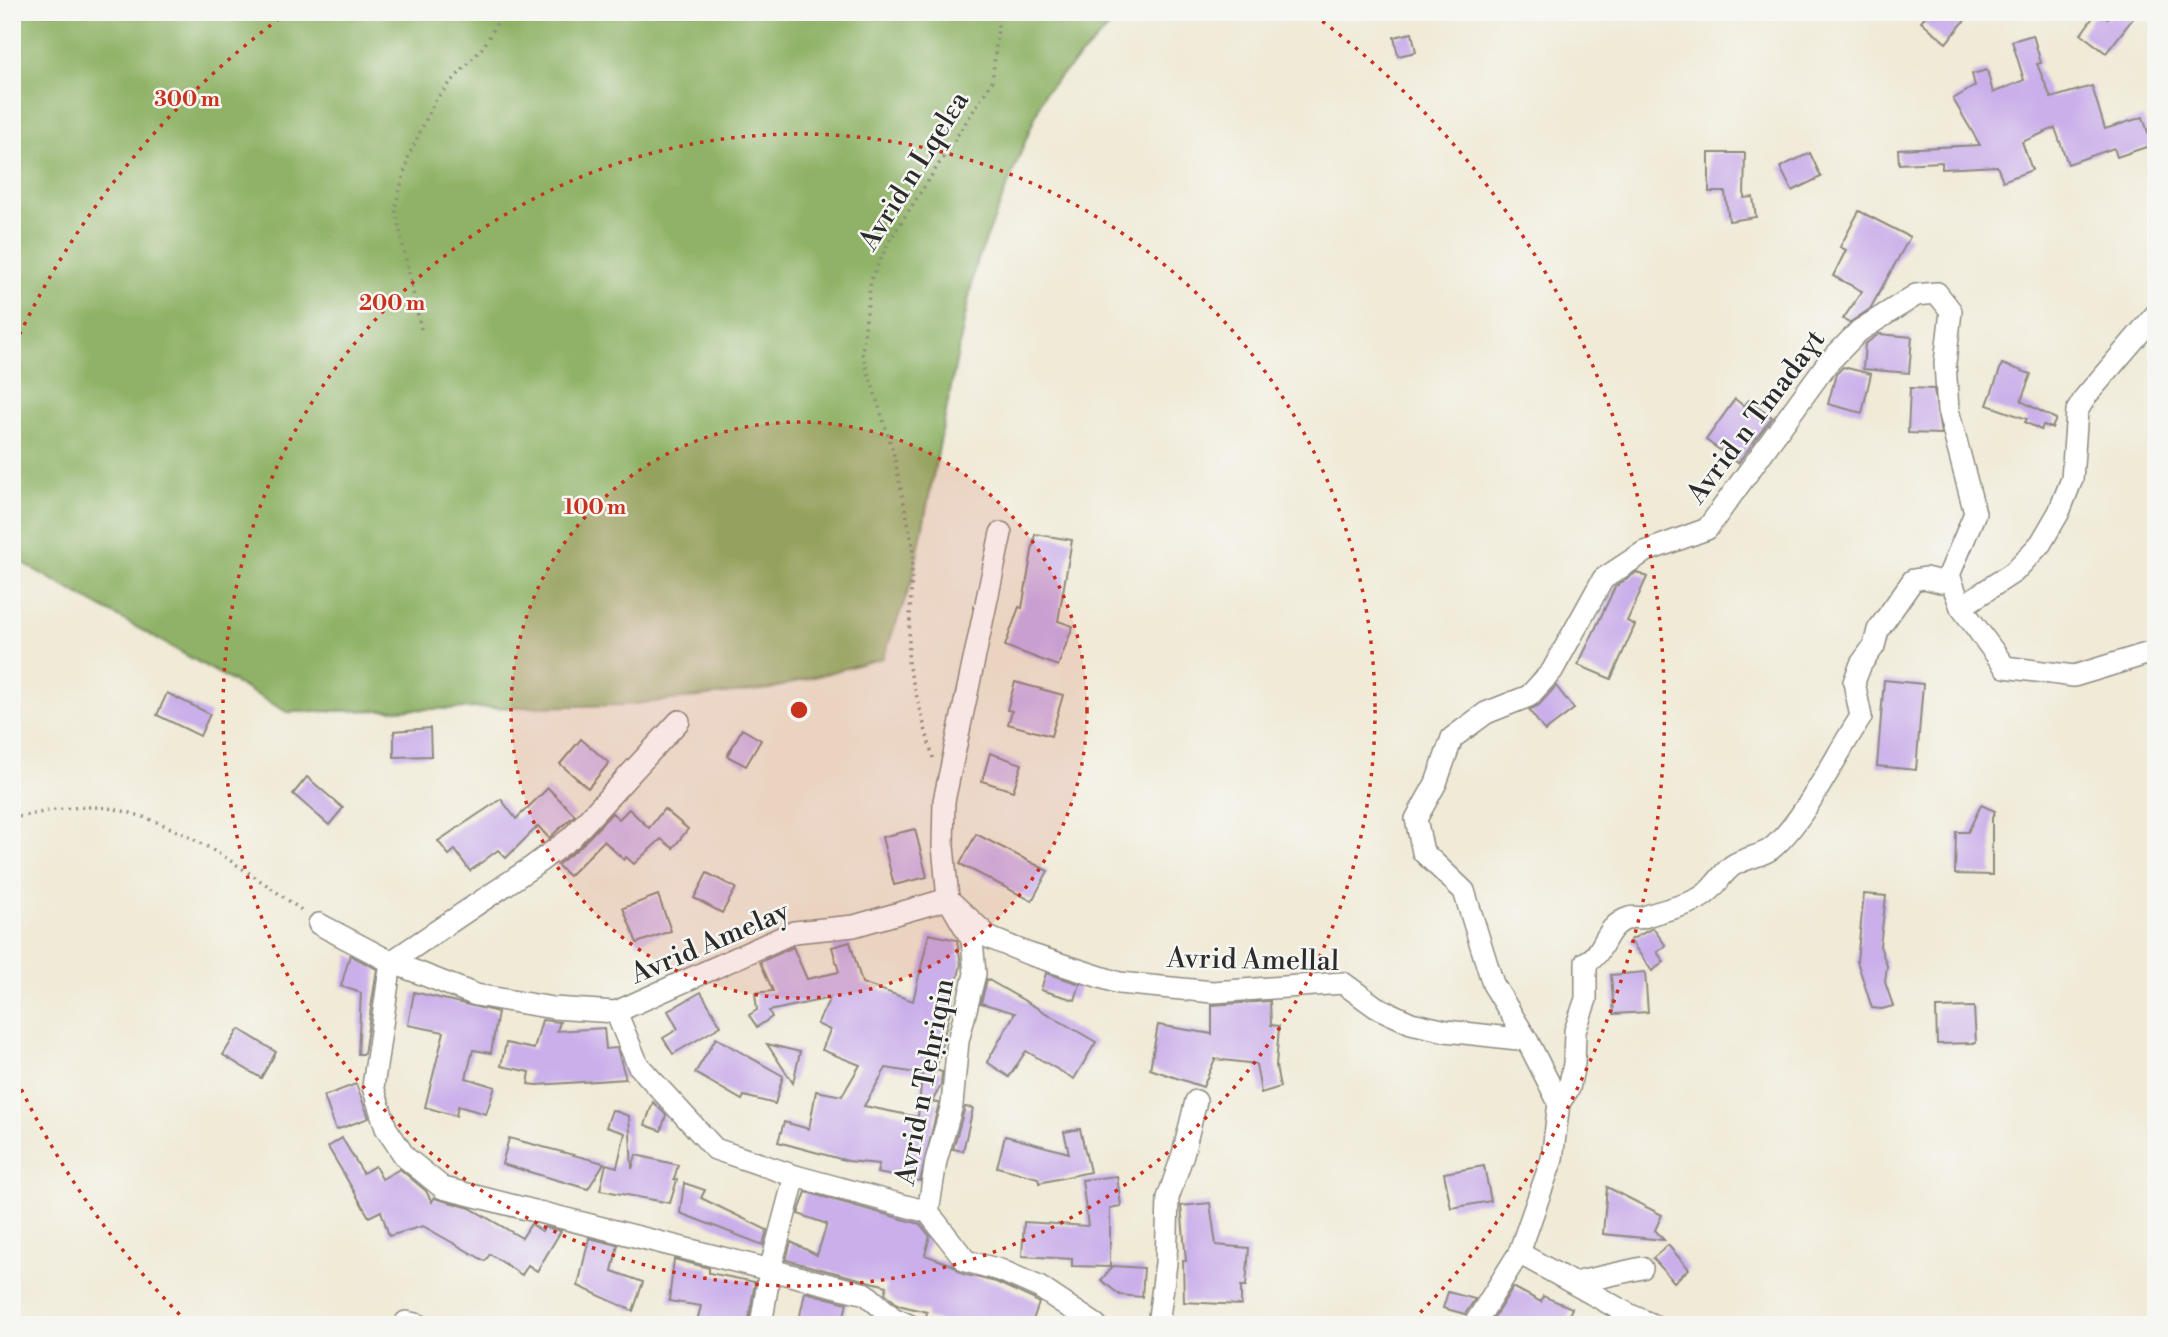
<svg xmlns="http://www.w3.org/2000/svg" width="2168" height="1337" viewBox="0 0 2168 1337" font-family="'Libre Bodoni',serif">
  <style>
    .forest { fill: #8fb266; stroke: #5d6e48; stroke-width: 2 }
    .building { fill: #caafea; fill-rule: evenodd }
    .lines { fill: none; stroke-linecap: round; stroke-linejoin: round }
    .minor-casing { stroke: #8e8a80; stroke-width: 24 }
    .path { stroke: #8e8a80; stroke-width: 3.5; stroke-dasharray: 2 5; stroke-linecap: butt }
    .minor { stroke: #fff; stroke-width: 21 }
    .ring { fill: none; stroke: #c8321e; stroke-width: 3.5; stroke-dasharray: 3.5 7 }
    .labels { text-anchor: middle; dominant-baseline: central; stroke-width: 5; stroke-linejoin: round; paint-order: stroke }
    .street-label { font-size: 28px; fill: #2b2b2b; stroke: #f6f6f2 }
    .centre { fill: #c8321e; stroke: #f6f6f2; stroke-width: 3.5 }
    .ring-label { font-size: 21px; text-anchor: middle; font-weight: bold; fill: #c8321e; stroke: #f6f6f2; stroke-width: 5; stroke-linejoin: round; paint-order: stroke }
  </style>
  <rect width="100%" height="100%" fill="#f6f6f2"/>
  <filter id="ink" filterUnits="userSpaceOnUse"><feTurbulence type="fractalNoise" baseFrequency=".0143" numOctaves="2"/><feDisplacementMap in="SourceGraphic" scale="14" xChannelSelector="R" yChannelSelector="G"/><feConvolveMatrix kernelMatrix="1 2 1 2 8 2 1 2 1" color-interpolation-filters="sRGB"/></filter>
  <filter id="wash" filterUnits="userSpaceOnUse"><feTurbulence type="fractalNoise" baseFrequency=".00686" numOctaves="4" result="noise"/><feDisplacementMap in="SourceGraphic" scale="28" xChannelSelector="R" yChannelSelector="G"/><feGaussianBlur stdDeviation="1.57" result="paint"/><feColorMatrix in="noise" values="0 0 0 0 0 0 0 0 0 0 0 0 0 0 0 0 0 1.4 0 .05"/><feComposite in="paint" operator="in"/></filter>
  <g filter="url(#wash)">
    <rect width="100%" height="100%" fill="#f0ead6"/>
    <polygon class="forest" points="12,12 1124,12 1045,92 975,267 912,581 883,658 770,689 625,705 287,712 12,557"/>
    <g id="blocks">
      <g class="building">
        <polygon points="1929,12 1972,12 1946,43 1921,21"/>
        <polygon points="2097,12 2108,19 2113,12 2138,12 2106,53 2081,34"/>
        <polygon points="1412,33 1416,52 1398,56 1394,37"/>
        <polygon points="2033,35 2041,63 2037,64 2051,98 2092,86 2105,129 2143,117 2152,145 2117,157 2114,148 2068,164 2055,128 2022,142 2032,170 2003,181 1997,166 1942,169 1942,162 1899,164 1898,149 1980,145 1953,99 1975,86 1972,74 1987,70 1993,93 2024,80 2012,41"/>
        <polygon points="1709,153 1745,153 1744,198 1753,197 1756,217 1729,221 1725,192 1709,192"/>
        <polygon points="1810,153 1821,177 1792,191 1780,167"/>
        <polygon points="1859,211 1910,237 1870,309 1849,323 1843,319 1862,291 1833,276 1846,250 1840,247"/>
        <polygon points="1879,334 1912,337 1909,373 1863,369 1865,344"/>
        <polygon points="2002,364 2031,374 2021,401 2056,419 2052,428 2043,425 2041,430 2025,422 2027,419 1987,405"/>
        <polygon points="1843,367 1871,374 1862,413 1828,404 1836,374"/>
        <polygon points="1910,388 1934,389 1941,434 1908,433"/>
        <polygon points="1735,399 1744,406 1749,400 1772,417 1738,463 1706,440"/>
        <polygon points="1035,534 1072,540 1058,621 1073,626 1058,666 1005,646 1019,607 1022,608"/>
        <polygon points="1637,572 1647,577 1627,621 1635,625 1611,679 1578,665 1615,587"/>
        <polygon points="1884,680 1923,684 1916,770 1877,766"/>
        <polygon points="1015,682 1063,695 1051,736 1008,724 1012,711 1007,710"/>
        <polygon points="1556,686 1574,709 1545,731 1529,710 1539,705"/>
        <polygon points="167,693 210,714 200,736 157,715"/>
        <polygon points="430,728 431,756 394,757 394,731"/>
        <polygon points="742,729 761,740 746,766 727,756"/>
        <polygon points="581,739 609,763 588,788 560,764"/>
        <polygon points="990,753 1022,764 1013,791 982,781"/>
        <polygon points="307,777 343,808 329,825 293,794"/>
        <polygon points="548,788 575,815 549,838 538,826 506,858 498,850 470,871 455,850 449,855 438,841 501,799 516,819"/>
        <polygon points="1981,805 1995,811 1992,818 1992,875 1955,874 1956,832 1968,832"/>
        <polygon points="629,809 649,828 664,809 688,829 673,848 661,839 634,864 626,857 624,860 604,841 569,876 557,865 580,847 612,813 619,819"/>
        <polygon points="915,829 927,877 894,885 882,837"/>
        <polygon points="976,834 1048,871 1032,901 960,864"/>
        <polygon points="707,873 736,888 722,913 694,898"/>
        <polygon points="1864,894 1886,896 1880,946 1887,966 1885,982 1893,1006 1882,1009 1872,1008 1857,961"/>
        <polygon points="658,895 671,931 637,943 623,908"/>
        <polygon points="1653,928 1666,946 1657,952 1664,962 1652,971 1630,940"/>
        <path d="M 929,934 L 957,940 L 961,964 L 936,1070 L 942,1072 L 941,1085 L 932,1102 L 939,1103 L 920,1181 L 877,1173 L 879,1164 L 848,1161 L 778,1142 L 784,1122 L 809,1129 L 816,1091 L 842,1096 L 860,1065 L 822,1050 L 830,1030 L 817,1024 L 830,998 L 769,1011 L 772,1017 L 757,1027 L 749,1015 L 757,1010 L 755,993 L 773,991 L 760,962 L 793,947 L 807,979 L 839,972 L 832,947 L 850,942 L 862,983 L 913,1001 ZM 886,1068 L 922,1074 L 918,1117 L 864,1106 Z"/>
        <polygon points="350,955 377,969 364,1054 358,1054 361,993 341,986"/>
        <polygon points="1645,972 1648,1012 1614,1014 1611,975"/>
        <polygon points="1046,973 1080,984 1075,1000 1041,990"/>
        <polygon points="987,979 1096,1042 1074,1079 1026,1051 1009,1077 987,1062 1015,1013 981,1003"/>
        <polygon points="414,992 498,1012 491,1053 473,1050 466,1078 495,1087 486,1114 458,1106 456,1116 425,1107 444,1032 408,1025"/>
        <polygon points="701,992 721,1026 673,1054 663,1038 678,1029 668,1011"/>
        <polygon points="1270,1001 1271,1025 1279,1026 1276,1066 1280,1087 1261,1093 1256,1064 1215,1059 1203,1087 1150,1069 1158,1025 1212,1034 1212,1005"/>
        <polygon points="1974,1007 1976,1043 1937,1044 1936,1008"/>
        <polygon points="542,1020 560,1022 557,1031 604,1028 606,1049 617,1048 626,1079 537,1085 528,1084 530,1072 501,1066 506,1043 534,1049"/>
        <polygon points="239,1029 276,1052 261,1078 223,1055"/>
        <polygon points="716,1038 783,1076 775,1104 744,1096 742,1100 695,1073"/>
        <polygon points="767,1044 800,1052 793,1083"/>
        <polygon points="356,1084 369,1118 336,1130 324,1096"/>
        <polygon points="653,1102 666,1115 661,1131 645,1125"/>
        <polygon points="965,1107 973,1108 963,1151 953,1149"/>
        <polygon points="612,1110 629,1116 632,1169 636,1155 678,1165 674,1179 677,1180 670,1203 600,1190 606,1164 617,1167 625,1133 606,1127"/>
        <polygon points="1080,1129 1090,1172 1039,1183 1038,1178 997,1167 1005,1136 1069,1153 1064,1132"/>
        <polygon points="342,1138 363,1173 375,1166 382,1179 400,1169 426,1191 432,1202 434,1198 470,1208 522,1238 531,1224 542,1231 544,1227 561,1231 537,1271 528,1265 522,1275 490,1254 485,1261 423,1226 389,1236 381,1211 369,1217 328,1147"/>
        <polygon points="509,1138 604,1163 588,1189 502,1164"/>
        <polygon points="1484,1166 1491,1201 1451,1208 1444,1173"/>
        <polygon points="1117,1176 1121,1206 1110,1208 1110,1267 1072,1266 1072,1259 1022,1256 1024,1222 1088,1226 1082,1180"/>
        <polygon points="684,1183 705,1190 701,1198 767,1230 763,1245 680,1213"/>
        <polygon points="1607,1187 1662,1215 1655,1230 1664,1240 1603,1234"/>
        <polygon points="806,1192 920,1224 930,1236 925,1255 952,1265 963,1274 996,1282 1033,1299 1039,1303 1032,1323 1023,1320 1020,1325 952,1325 926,1318 927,1312 898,1305 885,1293 887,1286 786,1260 791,1242 817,1255 827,1224 798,1214"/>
        <polygon points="1210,1203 1216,1245 1249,1248 1246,1286 1241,1286 1241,1305 1184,1302 1183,1261 1186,1261 1181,1206"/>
        <polygon points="589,1238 618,1245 612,1271 643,1282 633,1311 578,1286"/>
        <polygon points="1668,1245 1689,1269 1674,1282 1653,1258"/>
        <polygon points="674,1259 709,1268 709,1273 755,1282 748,1325 696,1325 701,1306 669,1301"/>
        <polygon points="1113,1266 1144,1268 1142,1297 1120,1295 1101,1280"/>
        <polygon points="1513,1287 1541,1302 1543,1296 1572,1308 1565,1325 1499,1325 1493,1319"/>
        <polygon points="805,1292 847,1303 842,1325 798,1325"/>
        <polygon points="1448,1292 1475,1299 1465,1314 1443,1308"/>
      </g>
    </g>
  </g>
  <g filter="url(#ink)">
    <use href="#blocks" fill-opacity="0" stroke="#8e8a80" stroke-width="2"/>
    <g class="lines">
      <g class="minor-casing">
        <g id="minor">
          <polyline points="1001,533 944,801 943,846 948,899 972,940 975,974 958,1041 952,1105 936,1161 928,1212 966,1261 1000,1270 1039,1287 1096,1325"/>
          <polyline points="1961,607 2014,572 2041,543 2059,512 2072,479 2077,411 2086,396 2156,314"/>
          <polyline points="679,721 571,838 532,867 391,962 373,1087 386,1128 405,1157 443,1188 866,1294 893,1318 909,1325"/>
          <polyline points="319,924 391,962 476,995 553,1008 616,1012 794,932 854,926 948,899 990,938 1029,954 1119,983 1213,992 1343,983 1376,1007 1411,1023 1446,1031 1527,1040"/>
          <polyline points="616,1012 638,1065 715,1149 795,1176 928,1212"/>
          <path d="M 1559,1103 L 1569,1088 L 1574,1064 L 1575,1031 L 1586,999 L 1586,962 C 1605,955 1603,926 1629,918 C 1634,916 1639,919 1644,917 C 1662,910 1680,908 1698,899 C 1714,891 1719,876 1732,866 C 1743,858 1760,857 1771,849 C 1805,821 1836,754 1861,717 L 1854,682 L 1861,664 L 1874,646 L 1878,630 L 1913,580 L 1925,578 L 1941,582 L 1949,575"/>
          <polyline points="1519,1253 1630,1315 1653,1325"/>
          <polyline points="1574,1283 1642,1268"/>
          <polyline points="406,1322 419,1325"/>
          <polyline points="761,1325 770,1270 795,1176"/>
          <polyline points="1158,1325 1166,1263 1168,1198 1183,1154 1196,1101"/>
          <polyline points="1474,1325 1519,1253 1552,1159 1559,1103 1527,1040 1493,984 1464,891 1423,852 1416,819 1436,783 1452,738 1486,713 1529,696 1552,671 1603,579 1644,552 1707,529 1826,365 1859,331 1916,295 1937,293 1951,311 1945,363 1948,410 1975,513 1949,575 1961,607 2005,667 2074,676 2156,651"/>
        </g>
      </g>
      <g class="path">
        <polyline points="421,329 395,208 409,155 436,99 484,46 503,12"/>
        <polyline points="933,758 908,664 913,546 893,451 862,353 871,279 891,238 992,82 998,27 995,12"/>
        <path d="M 12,818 C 44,812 82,803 114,809 C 180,822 251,873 304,912"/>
      </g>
      <use href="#minor" class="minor"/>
    </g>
  </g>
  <circle cx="799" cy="710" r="288" fill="#c8321e" fill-opacity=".12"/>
  <g class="ring">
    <circle cx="799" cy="710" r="288"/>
    <circle cx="799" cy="710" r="576"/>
    <path d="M187 1322A865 865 0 0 1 15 1076M15 344A865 865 0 0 1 284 15M1314 15A865 865 0 0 1 1411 1322"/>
  </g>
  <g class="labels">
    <g class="street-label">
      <text transform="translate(914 171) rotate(-58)">Avrid n Lqelɛa</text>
      <text transform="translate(1756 417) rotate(-53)">Avrid n Tmadaɣt</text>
      <text transform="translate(710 943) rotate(-23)">Avrid Amelay</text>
      <text transform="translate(1253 960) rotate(1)">Avrid Amellal</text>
      <text transform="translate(925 1082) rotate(-79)">Avrid n Teḥṛiqin</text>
    </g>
  </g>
  <circle cx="799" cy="710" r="10" class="centre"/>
  <g class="ring-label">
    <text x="187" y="106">300 m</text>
    <text x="392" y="310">200 m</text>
    <text x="595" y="514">100 m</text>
  </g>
  <rect width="2168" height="1337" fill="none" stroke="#f6f6f2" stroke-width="42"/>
</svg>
